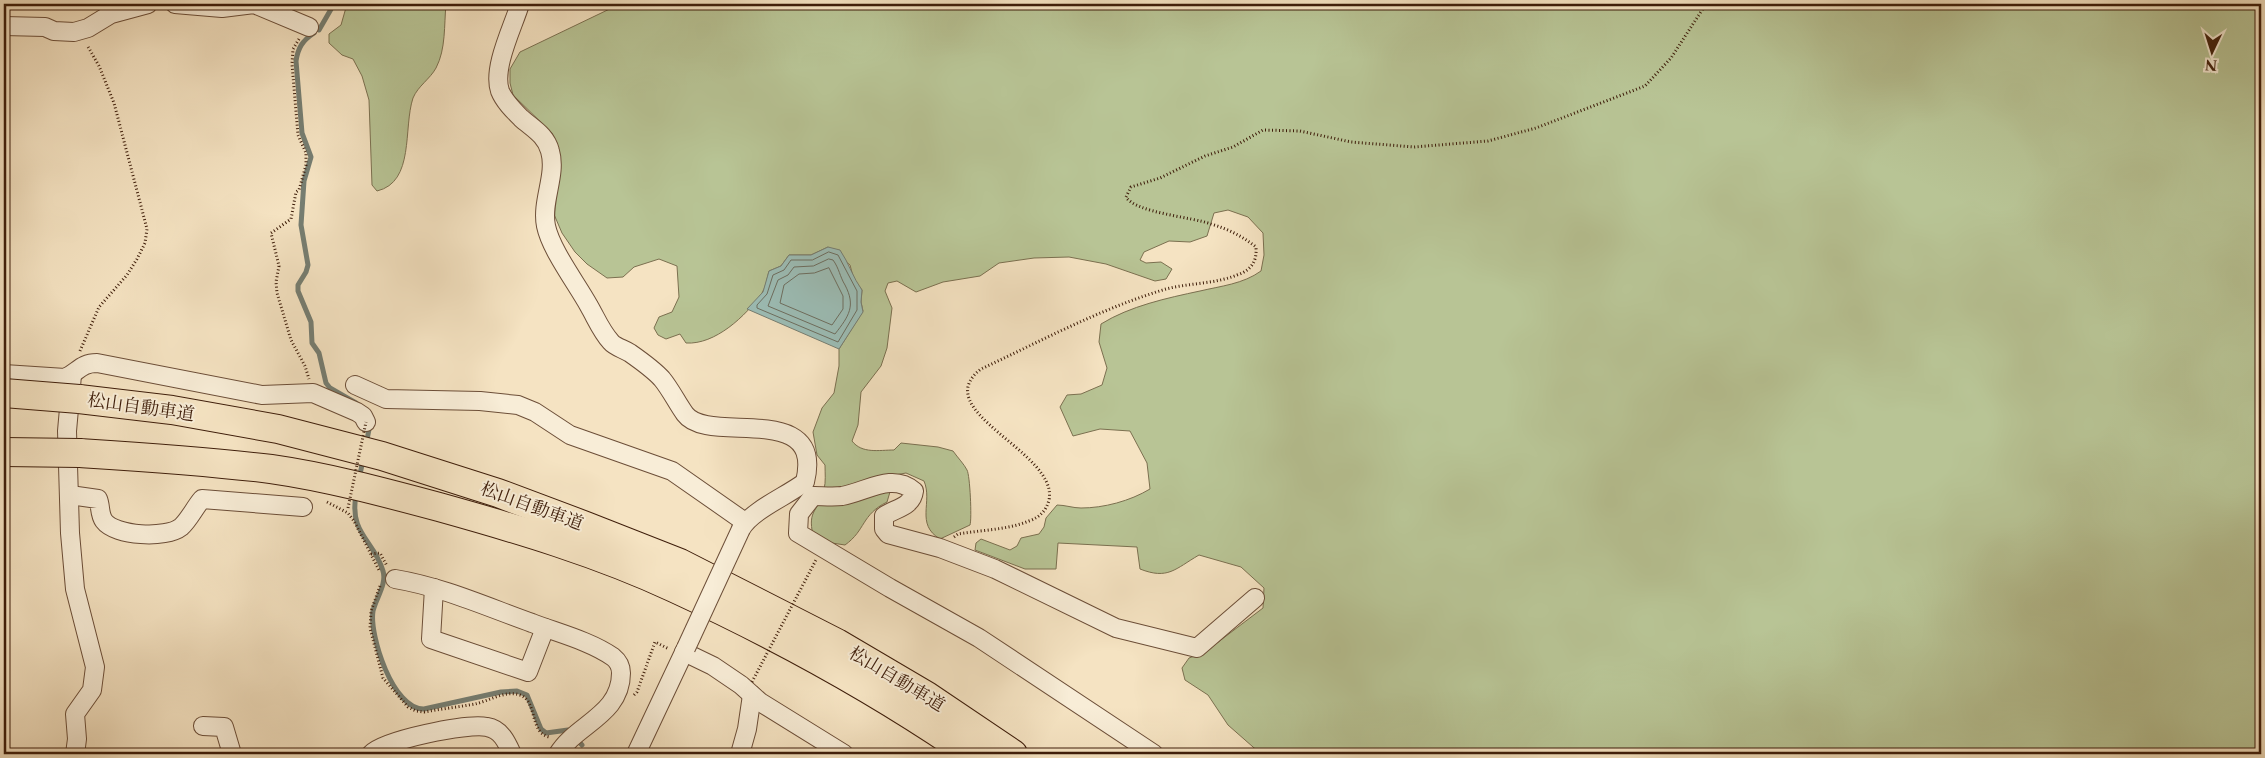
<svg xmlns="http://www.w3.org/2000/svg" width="2265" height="758" viewBox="0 0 2265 758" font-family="'Libre Caslon Text','Noto Serif JP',serif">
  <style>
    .green { fill: #b8c495; stroke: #7b7050 }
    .water { fill: #9cbeb7; stroke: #767e72 }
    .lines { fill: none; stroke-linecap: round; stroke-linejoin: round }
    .shore { stroke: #6d6e60; stroke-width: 1 }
    .stream { stroke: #767e72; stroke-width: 5 }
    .street-casing { stroke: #6c4e38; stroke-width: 20 }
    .highway-casing { stroke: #3e1d0a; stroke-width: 30 }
    .path { stroke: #3e1d0a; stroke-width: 3; stroke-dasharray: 1 2.5; stroke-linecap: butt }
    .street { stroke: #f8edd7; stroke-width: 18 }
    .highway { stroke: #f5e3c2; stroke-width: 28 }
    .street-bridge-casing { stroke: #6c4e38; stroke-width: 20; stroke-linecap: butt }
    .highway-bridge-casing { stroke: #3e1d0a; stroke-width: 30; stroke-linecap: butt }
    .path-bridge { stroke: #3e1d0a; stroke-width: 3; stroke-dasharray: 1 2.5; stroke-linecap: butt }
    .street-bridge { stroke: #f8edd7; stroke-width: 18 }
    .highway-bridge { stroke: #f5e3c2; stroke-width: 28 }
    .labels { text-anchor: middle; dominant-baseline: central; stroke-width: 4; stroke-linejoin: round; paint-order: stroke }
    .street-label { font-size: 18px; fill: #3e1d0a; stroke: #f8edd7 }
  </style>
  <rect width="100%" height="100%" fill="#f5e3c2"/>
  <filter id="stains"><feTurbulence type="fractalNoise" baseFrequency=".004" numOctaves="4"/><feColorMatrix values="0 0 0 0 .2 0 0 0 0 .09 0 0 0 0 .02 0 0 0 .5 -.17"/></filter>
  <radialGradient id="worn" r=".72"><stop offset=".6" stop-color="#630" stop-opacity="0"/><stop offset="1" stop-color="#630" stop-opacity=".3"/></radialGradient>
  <g class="green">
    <path d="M 347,4 L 446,4 C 444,25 446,49 436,68 C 430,79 418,86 413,98 C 403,128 415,182 377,191 L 372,185 L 369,100 L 362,76 L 353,59 L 342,55 L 329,43 L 329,34 L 341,25 Z"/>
    <path d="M 620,4 L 2261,4 L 2261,754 L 1261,754 L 1228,725 L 1208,695 L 1185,680 L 1182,668 L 1189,658 L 1205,652 L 1263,608 L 1264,588 L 1241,567 L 1199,555 C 1175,569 1168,580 1140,569 L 1137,547 L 1058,543 L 1056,569 L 1025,569 L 975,550 L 976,543 L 981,539 L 1010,550 L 1017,546 L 1021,538 L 1039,534 L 1044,527 L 1046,518 L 1057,505 C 1065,505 1073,508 1081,508 C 1104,508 1130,501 1150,489 L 1147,463 L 1130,431 L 1100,429 L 1073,436 L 1060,407 L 1067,395 L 1081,394 L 1102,385 L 1107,368 L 1099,342 L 1101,324 C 1130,306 1167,298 1200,291 C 1221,286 1243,284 1261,271 L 1264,255 L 1263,233 L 1248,217 L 1228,210 L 1214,213 L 1207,236 L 1190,242 L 1169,241 L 1144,252 L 1140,260 L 1146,263 L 1161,262 L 1172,269 L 1166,279 L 1155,281 L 1106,264 L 1069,257 L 1034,258 L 999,263 L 980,276 L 943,282 L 916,292 L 897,281 L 888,283 L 885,291 L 892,308 L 887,348 L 881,366 L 861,392 L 858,425 L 852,441 C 862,454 879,450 894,450 L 901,443 L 938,447 L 953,451 C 958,458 964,464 967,470 C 970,475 972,519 970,525 L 940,539 C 915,524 933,502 924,481 L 906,473 L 895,475 L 887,502 C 861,515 866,530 845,545 L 832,543 L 813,535 C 807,509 819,512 824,489 C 826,482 825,473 825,465 L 817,455 L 813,432 L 822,408 L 834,393 L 839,366 L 839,349 L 863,311 L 861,302 L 862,290 L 854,280 L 850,265 L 828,247 L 811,255 L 789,255 L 781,266 L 769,271 C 767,278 766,287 762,293 C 746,316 715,345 686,343 L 680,334 L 666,339 L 658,335 L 654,328 L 659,317 L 672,312 L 679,297 L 677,266 L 659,259 L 634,267 L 623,277 L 607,278 L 587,264 L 575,252 L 562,233 L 553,212 L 559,180 L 558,154 L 552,133 L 513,95 L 510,83 L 510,69 L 520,52 Z"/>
  </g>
  <path class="water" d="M 828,247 L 840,250 C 849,263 853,278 862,290 L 861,302 L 863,312 L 839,349 L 747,309 L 763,292 L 769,271 L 781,266 L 789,255 L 811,255 Z"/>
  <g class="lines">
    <g class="shore">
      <polygon points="829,252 838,255 857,291 857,310 838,342 757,308 757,305 767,294 773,275 784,270 791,260 812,260"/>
      <path d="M 829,259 L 833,260 C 839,268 840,277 845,285 C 856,306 849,316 835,334 L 768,306 L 778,280 L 788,275 L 794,267 L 813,266 Z"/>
      <polygon points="829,268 843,296 843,309 832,325 780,303 784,285 799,274 814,273"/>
    </g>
    <g class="stream">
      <polyline points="319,30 334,4"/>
      <path d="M 314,33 C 302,41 298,48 296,61 L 302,133 L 311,157 L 304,181 L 301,225 L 308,265 L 306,272 L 298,285 L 298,291 L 311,322 L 312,343 L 319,353 L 326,383 L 330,388 L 356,403"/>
      <polyline points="366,445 370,424"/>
      <polyline points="359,479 363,460"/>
      <path d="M 356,495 C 349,534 374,540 383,571 C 387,584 376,598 373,611 C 369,635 393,710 424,709 L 501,692 L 517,691 L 527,695 L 541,729 L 546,733 L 568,730 L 582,745"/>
    </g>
    <g class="street-casing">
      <g id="street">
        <polyline points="175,4 222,8 254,4 309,27"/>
        <path d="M 520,4 C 513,27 492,68 500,91 C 504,101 513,110 521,118 C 532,128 546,135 550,151 C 557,175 541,201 546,226 C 551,250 577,284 589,306 C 596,318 601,331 611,342 C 615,347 624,349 630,353 C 640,360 654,370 662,379 C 671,390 677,403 685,414 C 708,446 825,399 805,482 C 787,496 752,510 741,529"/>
        <polyline points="4,26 45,27 54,31 74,32 88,28 111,14 148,4"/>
        <path d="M 4,374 L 65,378 C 78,372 81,363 97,363 L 262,395 L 313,393 L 357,412 L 363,416 L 366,422"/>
        <polyline points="72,375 67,431 70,533 75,589 95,667 92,690 75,714 77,739 75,754"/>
        <polyline points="355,385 386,399 480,401 518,405 535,412 570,435 672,471 745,522"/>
        <path d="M 70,495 L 98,499 C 101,506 99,514 104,521 C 115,536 166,539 181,527 C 189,520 195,507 202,499 L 303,507"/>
        <path d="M 813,496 C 822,496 833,497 842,496 C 866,492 892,472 914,491 C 912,507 896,508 884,516 L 884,529 L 888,534 L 940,548 L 995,569 L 1116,628 L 1197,648 L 1255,598"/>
        <polyline points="813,496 799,514 798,533 890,588 979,638 1154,754"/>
        <path d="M 395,579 C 443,587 487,607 532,623 C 558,633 590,641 613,657 C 618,661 621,666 621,673 C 621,715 576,724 558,754"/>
        <polyline points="434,588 431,639 528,672 545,628"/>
        <polyline points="684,652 713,666 741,685 760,702 844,754"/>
        <polyline points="203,726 224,727 232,754"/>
        <path d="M 371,754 C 384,740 467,723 487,727 C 501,729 507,743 512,754"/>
        <polyline points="636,754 686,648"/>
        <polyline points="740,754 747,729 752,695"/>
      </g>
    </g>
    <g class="highway-casing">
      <g id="highway">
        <polyline points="79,399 172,410 278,429 382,456 498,493 586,526 680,563 837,643 927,696 1013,754"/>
        <path d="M 80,453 C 143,457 207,461 271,469 C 327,477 383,492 439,507 C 518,529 599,553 674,588 C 776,635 877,690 970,754"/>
      </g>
    </g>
    <g class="path">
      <polyline points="299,39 293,49 292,64 298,135 306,153 306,165 299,190 296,192 291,219 271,233 279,266 276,282 277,293 291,340 305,366 309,379"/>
      <polyline points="80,351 99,307 127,275 137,259 145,243 147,229 114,103 99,66 87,45"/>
      <polyline points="327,502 348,513 354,521 380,572"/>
      <path d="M 954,537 L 958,534 C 981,530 1007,530 1029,521 C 1040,517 1046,511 1049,500 C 1059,452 926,411 981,369 C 1041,341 1102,308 1166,289 C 1189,283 1215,284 1237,275 C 1252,270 1257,261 1256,247 C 1242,236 1228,229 1211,224 C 1192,217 1136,213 1126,197 L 1131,187 L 1160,178 L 1205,156 L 1233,147 L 1263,130 L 1300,131 L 1351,142 L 1414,147 L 1488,141 L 1536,128 L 1645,86 L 1671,58 L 1706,4"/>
      <polyline points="371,554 380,553 387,566"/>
      <path d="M 380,586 L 371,611 L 370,628 L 383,678 L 408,707 L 416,711 L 424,712 C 441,709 458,707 475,704 C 489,701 505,690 520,695 C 538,701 529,734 550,737"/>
      <polyline points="634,695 637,692 655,642 669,649"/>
    </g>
    <use href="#street" class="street"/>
    <use href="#highway" class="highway"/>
    <g class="street-bridge-casing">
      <polyline id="street-bridge" points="686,648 741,529"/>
    </g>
    <g class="highway-bridge-casing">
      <g id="highway-bridge">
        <polyline points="4,393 79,399"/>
        <polyline points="4,452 80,453"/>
      </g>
    </g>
    <g class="path-bridge">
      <polyline points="348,508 366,422"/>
      <polyline points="752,682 817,558"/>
    </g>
    <use href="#street-bridge" class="street-bridge"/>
    <use href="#highway-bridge" class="highway-bridge"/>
  </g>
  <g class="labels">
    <g class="street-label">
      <text transform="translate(141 407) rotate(8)">松山自動車道</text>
      <text transform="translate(532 506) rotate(20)">松山自動車道</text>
      <text transform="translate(897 679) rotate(31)">松山自動車道</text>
    </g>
  </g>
  <rect width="2265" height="758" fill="none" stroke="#f5e3c2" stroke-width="20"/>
  <rect x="5" y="5" width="2255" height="748" fill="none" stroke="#3e1d0a" stroke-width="2.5"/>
  <rect x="10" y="10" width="2245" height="738" fill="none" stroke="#3e1d0a"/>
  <g transform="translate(2212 52) rotate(184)" stroke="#f8edd7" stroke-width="4" paint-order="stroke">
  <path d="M0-4L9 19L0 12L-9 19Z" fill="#3e1d0a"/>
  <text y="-8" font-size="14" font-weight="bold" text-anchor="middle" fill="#3e1d0a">N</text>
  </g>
  <rect width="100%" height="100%" filter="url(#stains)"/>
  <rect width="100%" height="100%" fill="url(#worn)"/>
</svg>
